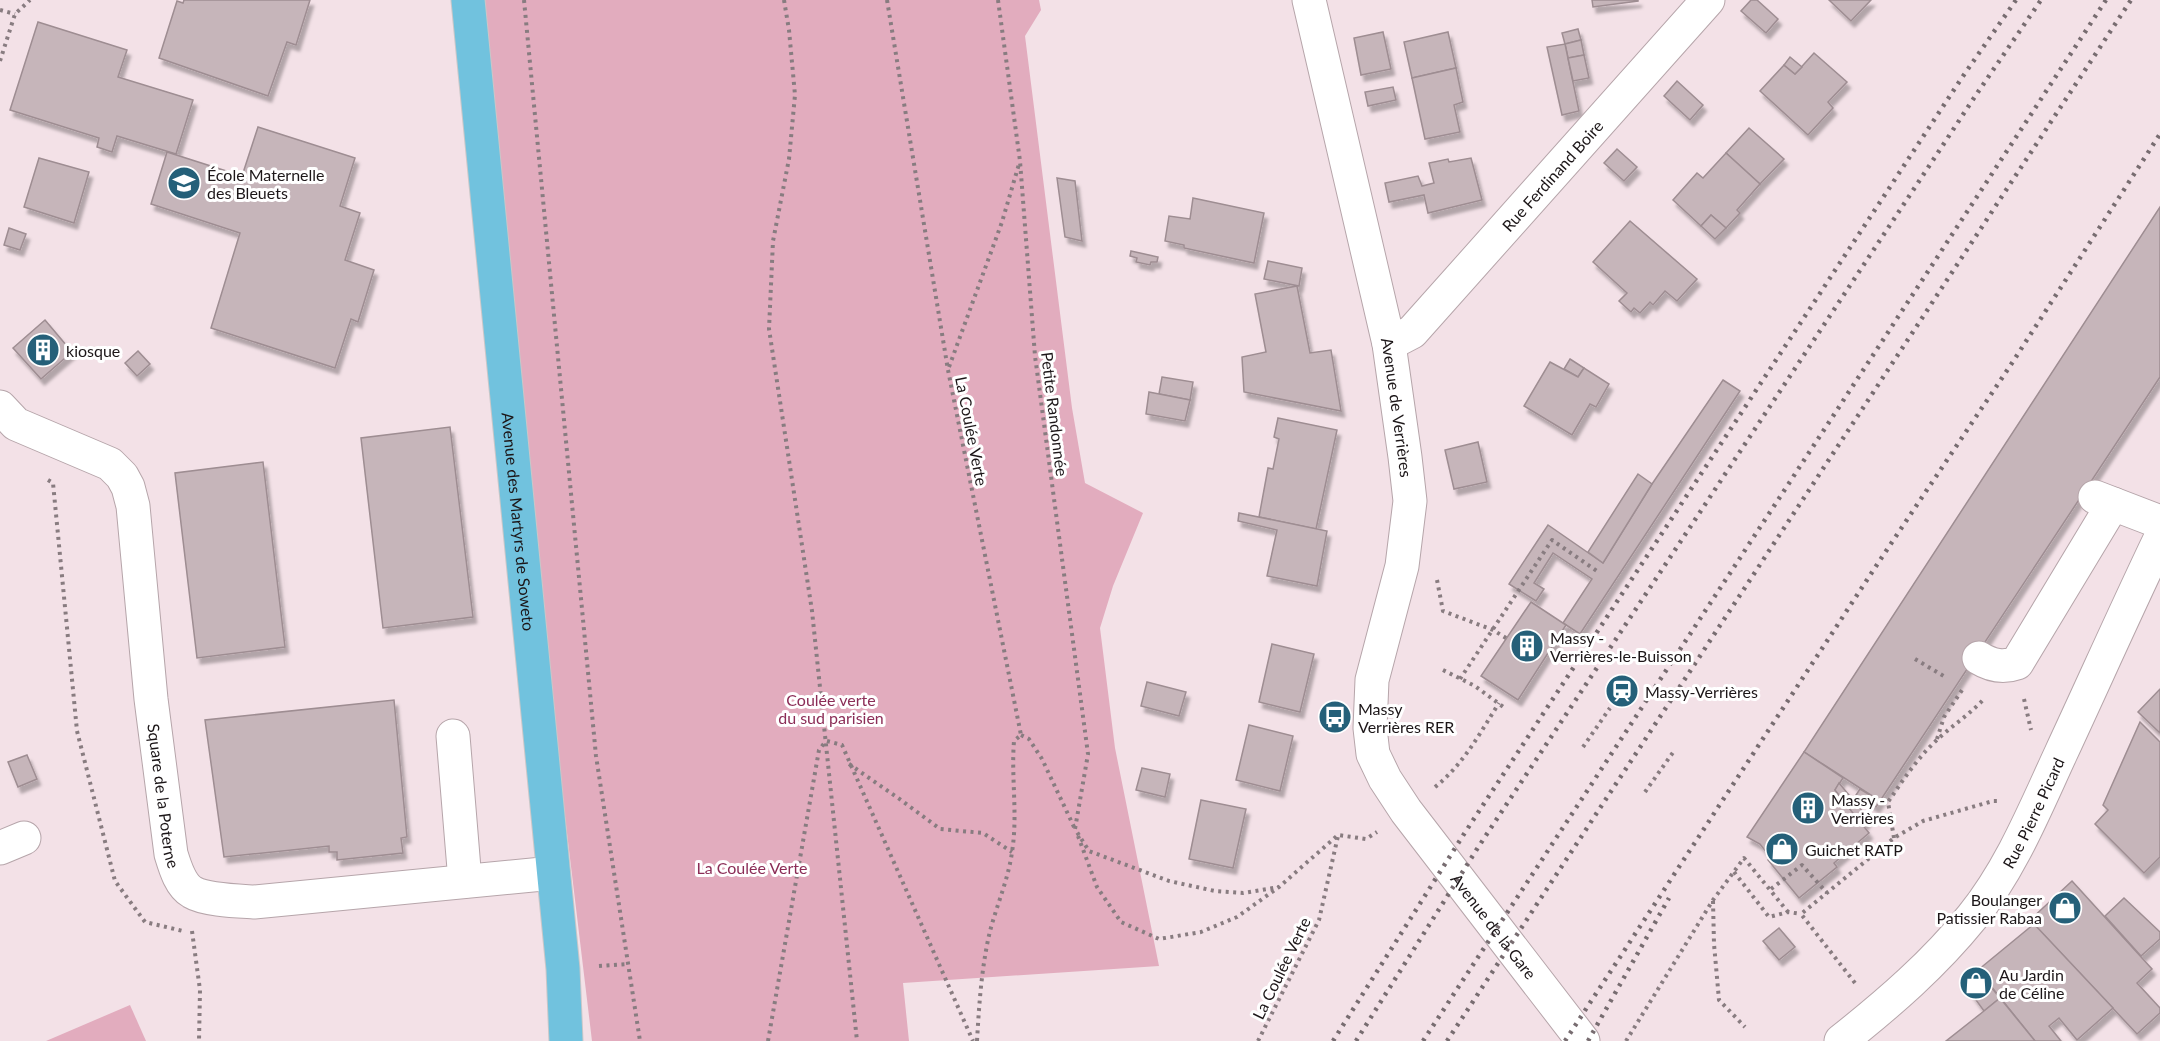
<svg xmlns="http://www.w3.org/2000/svg" width="2160" height="1041" viewBox="0 0 2160 1041" font-family="Lato,sans-serif">
  <style>
    .green { fill: #e2acbe }
    .building { fill: #c6b5ba; stroke: #9e8d92; stroke-width: 1.5; filter: url(#shadow) }
    .lines { fill: none; stroke-linecap: round; stroke-linejoin: round }
    .minor-casing { stroke: #b6a5aa; stroke-width: 35 }
    .major-casing { stroke: #c9c7c8; stroke-width: 35 }
    .path { stroke: #887c80; stroke-width: 4; stroke-dasharray: 3 4.5; stroke-linecap: butt }
    .minor { stroke: #fff; stroke-width: 33 }
    .major { stroke: #71c2de; stroke-width: 33 }
    .rail { stroke: #776c70; stroke-width: 4.5; stroke-dasharray: 3 6; stroke-linecap: butt }
    .labels { text-anchor: middle; dominant-baseline: central; stroke-width: 6; stroke-linejoin: round; paint-order: stroke }
    .poi-label { font-size: 16px; fill: #1c1618; stroke: #fff; text-anchor: start }
    .street-label { font-size: 16px; fill: #1c1618; stroke: #fff }
    .park-label { font-size: 16px; fill: #8b2d57; stroke: #fff }
  </style>
  <defs>
    <filter id="shadow"><feDropShadow dx="3.5" dy="6" stdDeviation="1.5" flood-color="#0004"/></filter>
  </defs>
  <rect width="100%" height="100%" fill="#f3e1e7"/>
  <g class="green">
    <polygon points="481,0 1039,0 1041,10 1025,36 1072,408 1085,483 1143,513 1113,586 1100,628 1115,748 1159,966 903,983 909,1041 592,1041 560,775"/>
    <polygon points="130,1005 146,1041 46,1041"/>
  </g>
  <g class="building">
    <polygon points="184,0 310,0 296,45 287,42 268,96 159,58 177,1 183,3"/>
    <polygon points="1592,0 1638,0 1638,1 1593,7"/>
    <polygon points="1751,0 1757,0 1778,19 1766,33 1741,11"/>
    <polygon points="1829,0 1871,0 1851,21"/>
    <polygon points="38,22 127,50 118,77 193,100 176,154 117,136 112,152 97,147 99,138 10,110"/>
    <polygon points="1578,29 1581,40 1565,44 1562,33"/>
    <polygon points="1383,32 1391,69 1361,75 1354,38"/>
    <polygon points="1448,32 1456,68 1412,78 1404,42"/>
    <polygon points="1581,40 1584,55 1568,58 1565,44"/>
    <polygon points="1565,44 1579,111 1562,115 1547,47"/>
    <polygon points="1814,53 1847,82 1828,102 1833,108 1808,135 1760,91 1784,65 1795,74"/>
    <polygon points="1584,55 1589,78 1573,81 1568,58"/>
    <polygon points="1790,57 1802,67 1795,74 1784,65"/>
    <polygon points="1456,68 1463,102 1454,105 1460,132 1425,139 1412,78"/>
    <polygon points="1677,81 1703,105 1690,120 1664,96"/>
    <polygon points="1393,87 1396,100 1368,106 1365,92"/>
    <polygon points="258,127 355,158 340,206 360,213 345,260 374,270 358,322 351,319 335,368 211,328 240,233 151,204 167,152 242,176"/>
    <polygon points="1749,128 1784,159 1760,184 1726,153"/>
    <polygon points="1617,149 1637,167 1624,181 1604,163"/>
    <polygon points="1726,153 1760,184 1737,210 1740,213 1726,228 1711,215 1701,226 1673,200 1697,173 1703,178"/>
    <polygon points="39,158 89,172 74,223 24,207"/>
    <polygon points="1471,158 1482,200 1428,213 1424,195 1389,202 1385,183 1418,176 1422,186 1434,183 1429,163 1448,159 1449,162"/>
    <polygon points="1057,178 1075,181 1082,241 1065,237"/>
    <polygon points="1193,198 1264,213 1254,263 1184,248 1184,245 1165,241 1169,216 1190,219"/>
    <polygon points="2160,207 2160,377 1880,801 1804,752"/>
    <polygon points="1711,215 1726,228 1715,239 1701,226"/>
    <polygon points="1630,221 1697,279 1677,301 1665,291 1653,305 1650,302 1640,313 1634,308 1631,312 1619,301 1627,293 1593,262"/>
    <polygon points="9,228 26,234 20,250 4,245"/>
    <polygon points="1131,251 1158,257 1157,262 1151,262 1150,265 1136,262 1137,258 1130,256"/>
    <polygon points="1268,261 1302,268 1299,286 1264,279"/>
    <polygon points="1297,286 1310,353 1331,350 1341,411 1244,392 1242,357 1266,352 1255,294"/>
    <polygon points="45,320 72,352 41,379 13,348"/>
    <polygon points="138,351 150,364 137,376 125,363"/>
    <polygon points="1570,359 1584,368 1578,377 1564,369"/>
    <polygon points="1550,362 1578,377 1584,368 1609,384 1596,407 1590,404 1572,435 1524,406"/>
    <polygon points="1162,377 1193,382 1190,400 1159,394"/>
    <polygon points="1723,380 1740,391 1580,634 1563,623 1592,579 1553,553 1534,583 1544,589 1536,601 1509,584 1548,525 1603,563 1652,484"/>
    <polygon points="1149,392 1190,400 1185,421 1146,414"/>
    <polygon points="1278,418 1337,430 1316,529 1259,517 1268,468 1273,469 1279,439 1274,437"/>
    <polygon points="450,427 473,617 383,628 361,438"/>
    <polygon points="1478,442 1487,482 1454,489 1445,450"/>
    <polygon points="263,462 285,647 197,658 175,473"/>
    <polygon points="1638,474 1652,484 1603,563 1588,552"/>
    <polygon points="1239,513 1327,531 1317,586 1267,576 1277,530 1238,521"/>
    <polygon points="1531,602 1566,625 1518,700 1481,676"/>
    <polygon points="1272,644 1314,654 1300,712 1259,702"/>
    <polygon points="1147,682 1186,692 1179,716 1141,706"/>
    <polygon points="2160,689 2160,733 2138,712"/>
    <polygon points="394,700 407,837 401,838 403,853 337,860 337,852 329,852 329,846 224,857 205,720"/>
    <polygon points="2140,722 2160,742 2160,857 2144,873 2095,824 2108,810 2103,805"/>
    <polygon points="1249,725 1293,736 1280,791 1236,780"/>
    <polygon points="1804,752 1843,778 1835,790 1869,833 1834,863 1837,867 1799,898 1768,860 1771,858 1760,844 1747,837"/>
    <polygon points="27,755 37,779 18,787 8,762"/>
    <polygon points="1142,768 1170,774 1165,797 1136,790"/>
    <polygon points="1839,783 1868,818 1863,826 1835,790"/>
    <polygon points="1860,789 1880,801 1876,807 1856,795"/>
    <polygon points="1201,800 1246,809 1233,868 1189,859"/>
    <polygon points="2072,881 2152,969 2137,983 2160,1008 2160,1013 2137,1034 2030,920"/>
    <polygon points="2124,898 2160,932 2160,939 2141,956 2105,916"/>
    <polygon points="2034,924 2113,1008 2077,1040 2059,1018 2049,1026 2061,1041 2035,1041 1978,970"/>
    <polygon points="1779,928 1795,947 1779,960 1763,941"/>
    <polygon points="1981,975 2000,998 1984,1011 1968,989 1971,984"/>
    <polygon points="2000,998 2035,1041 1946,1041 1984,1011"/>
  </g>
  <g class="lines">
    <g class="minor-casing">
      <g id="minor">
        <path id="s1" d="M 1309,0 L 1389,344 L 1405,457 L 1410,501 L 1402,566 L 1372,680 L 1370,728 L 1373,754 L 1385,779 L 1406,811 L 1583,1041"/>
        <path id="s2" d="M 1389,344 L 1412,332 L 1708,0"/>
        <path id="s3" d="M 0,407 L 16,424 L 110,464 L 122,476 L 128,487 L 133,506 L 151,699 L 171,854 C 175,867 180,885 192,892 C 205,900 239,901 254,902 L 553,873"/>
        <polyline points="2095,497 2160,522"/>
        <path d="M 1979,658 C 1992,666 2003,668 2017,663 L 2113,504"/>
        <polyline points="453,736 465,881"/>
        <polyline points="0,848 24,838"/>
        <path id="s4" d="M 1841,1041 C 1889,1003 1934,964 1972,917 C 2011,869 2035,809 2061,753 C 2094,682 2126,610 2160,539"/>
      </g>
    </g>
    <g class="major-casing">
      <g id="major">
        <path id="s5" d="M 468,0 L 563,969 L 566,1041"/>
      </g>
    </g>
    <g class="path">
      <polyline points="524,0 596,756 640,1041"/>
      <polyline points="784,0 789,30 795,95 789,159 773,241 769,329 812,611 857,1041"/>
      <polyline points="887,0 948,370 1021,735"/>
      <polyline points="998,0 1020,161 1035,356 1088,754 1075,829 1089,851 1169,881 1215,891 1243,893 1279,887"/>
      <polyline points="0,10 15,14"/>
      <polyline points="0,61 15,14 30,0"/>
      <polyline points="949,367 1002,222 1019,164"/>
      <polyline points="48,480 53,483 77,731 115,881 145,922 183,931"/>
      <polyline points="1437,580 1443,611 1493,630 1506,638"/>
      <polyline points="1915,659 1947,678"/>
      <polyline points="1443,670 1475,686 1506,709"/>
      <polyline points="1460,679 1552,540 1597,571"/>
      <polyline points="2024,699 2031,730"/>
      <polyline points="1021,735 1029,739 1042,759 1075,829"/>
      <polyline points="1937,739 1944,717 1962,690"/>
      <polyline points="827,741 842,745 973,1041"/>
      <polyline points="1583,747 1610,708"/>
      <polyline points="849,764 901,800 940,829 983,833 1012,852"/>
      <path d="M 1435,787 C 1463,765 1480,733 1499,703"/>
      <polyline points="1645,792 1674,751"/>
      <polyline points="1078,836 1097,887 1121,922 1159,939 1201,932 1237,917 1279,887 1338,835 1366,839 1377,832"/>
      <path d="M 1894,838 L 1888,802 C 1903,780 1918,757 1938,739 C 1953,725 1970,714 1984,699"/>
      <polyline points="1734,872 1769,917 1788,912 1801,914"/>
      <polyline points="1771,889 1802,865 1827,893"/>
      <polyline points="1713,901 1714,944 1719,1000 1745,1027"/>
      <polyline points="192,931 200,990 199,1041"/>
      <polyline points="599,966 628,964"/>
      <polyline points="1855,983 1801,914 1894,838 1923,821 1993,801 1999,801"/>
      <polyline points="768,1041 819,750 826,741"/>
      <path d="M 977,1041 C 979,1007 981,974 988,940 C 994,911 1008,882 1012,852 C 1018,815 1011,778 1014,741 L 1021,735"/>
      <polyline points="1258,1041 1319,920 1338,836"/>
      <polyline points="1626,1041 1713,900 1744,858 1788,912"/>
    </g>
    <use href="#minor" class="minor"/>
    <use href="#major" class="major"/>
    <g class="rail">
      <polyline points="1333,1041 1464,834 1961,79 2016,0"/>
      <polyline points="1356,1041 1477,849 1978,92 2041,0"/>
      <polyline points="1423,1041 2106,0"/>
      <polyline points="1447,1041 2131,0"/>
      <polyline points="1565,1041 1880,560 2012,363 2160,134"/>
      <polyline points="1588,1041 1669,898"/>
    </g>
  </g>
  <defs>
    <g id="school-disc" transform="scale(1.725)"><circle r="9.5" fill="#256079" stroke="#fff"/><path d="M0-5L7-2L0 1L-7-2ZM-4 1L0 2.5L4 1V4Q0 6-4 4Z" fill="#fff"/></g>
    <g id="building-disc" transform="scale(1.725)"><circle r="9.5" fill="#256079" stroke="#fff"/><path d="M-4-6H4V6H1V3H-1V6H-4ZM-2.5-4.3h1.7v1.8h-1.7ZM.8-4.3h1.7v1.8H.8ZM-2.5-1h1.7V.8h-1.7ZM.8-1h1.7V.8H.8Z" fill="#fff"/></g>
    <g id="station-disc" transform="scale(1.725)"><circle r="9.5" fill="#256079" stroke="#fff"/><path d="M-3-6H3Q5-6 5-4V2Q5 4 3 4L4.5 6H3L1.5 4h-3L-3 6H-4.5L-3 4Q-5 4-5 2V-4Q-5-6-3-6ZM-3.5-4v3h7v-3ZM-3.5 1v1.5H-2V1ZM2 1v1.5H3.5V1Z" fill="#fff"/></g>
    <g id="bus-disc" transform="scale(1.725)"><circle r="9.5" fill="#256079" stroke="#fff"/><path d="M-5-6H5V4H4V6H2V4H-2V6H-4V4H-5ZM-3.5-4V0h7V-4ZM-3.5 1.2v1.5H-2V1.2ZM2 1.2v1.5H3.5V1.2Z" fill="#fff"/></g>
    <g id="shop-disc" transform="scale(1.725)"><circle r="9.5" fill="#256079" stroke="#fff"/><path d="M-5-2.5h2.3a2.7 3.5 0 0 1 5.4 0H5L5.5 6h-11ZM-1.5-2.5h3a1.5 2.3 0 0 0-3 0Z" fill="#fff"/></g>
  </defs>
  <g fill-rule="evenodd">
    <use href="#school-disc" x="184" y="183"/>
    <use href="#building-disc" x="43" y="350"/>
    <use href="#building-disc" x="1527" y="646"/>
    <use href="#station-disc" x="1622" y="691"/>
    <use href="#bus-disc" x="1335" y="717"/>
    <use href="#building-disc" x="1808" y="808"/>
    <use href="#shop-disc" x="1782" y="849"/>
    <use href="#shop-disc" x="2065" y="908"/>
    <use href="#shop-disc" x="1976" y="983"/>
  </g>
  <g class="labels">
    <g class="poi-label">
      <text x="207" y="174">École Maternelle<tspan x="207" dy="18">des Bleuets</tspan></text>
      <text x="66" y="350">kiosque</text>
      <text x="1550" y="637">Massy -<tspan x="1550" dy="18">Verrières-le-Buisson</tspan></text>
      <text x="1645" y="691">Massy-Verrières</text>
      <text x="1358" y="708">Massy<tspan x="1358" dy="18">Verrières RER</tspan></text>
      <text x="1831" y="799">Massy -<tspan x="1831" dy="18">Verrières</tspan></text>
      <text x="1805" y="849">Guichet RATP</text>
      <text x="2042" y="899" text-anchor="end">Boulanger<tspan x="2042" dy="18">Patissier Rabaa</tspan></text>
      <text x="1999" y="974">Au Jardin<tspan x="1999" dy="18">de Céline</tspan></text>
    </g>
    <g class="street-label">
      <text stroke="none"><textPath href="#s2" startOffset="236">Rue Ferdinand Boire</textPath></text>
      <text stroke="none"><textPath href="#s1" startOffset="417">Avenue de Verrières</textPath></text>
      <text transform="translate(1055 414) rotate(83)">Petite Randonnée</text>
      <text transform="translate(972 431) rotate(79)">La Coulée Verte</text>
      <text stroke="none"><textPath href="#s5" startOffset="524">Avenue des Martyrs de Soweto</textPath></text>
      <text stroke="none"><textPath href="#s3" startOffset="466">Square de la Poterne</textPath></text>
      <text stroke="none"><textPath href="#s4" startOffset="302">Rue Pierre Picard</textPath></text>
      <text stroke="none"><textPath href="#s1" startOffset="980">Avenue de la Gare</textPath></text>
      <text transform="translate(1281 968) rotate(-64)">La Coulée Verte</text>
    </g>
    <g class="park-label">
      <text x="831" y="699">Coulée verte<tspan x="831" dy="18">du sud parisien</tspan></text>
      <text x="752" y="867">La Coulée Verte</text>
    </g>
  </g>
</svg>
